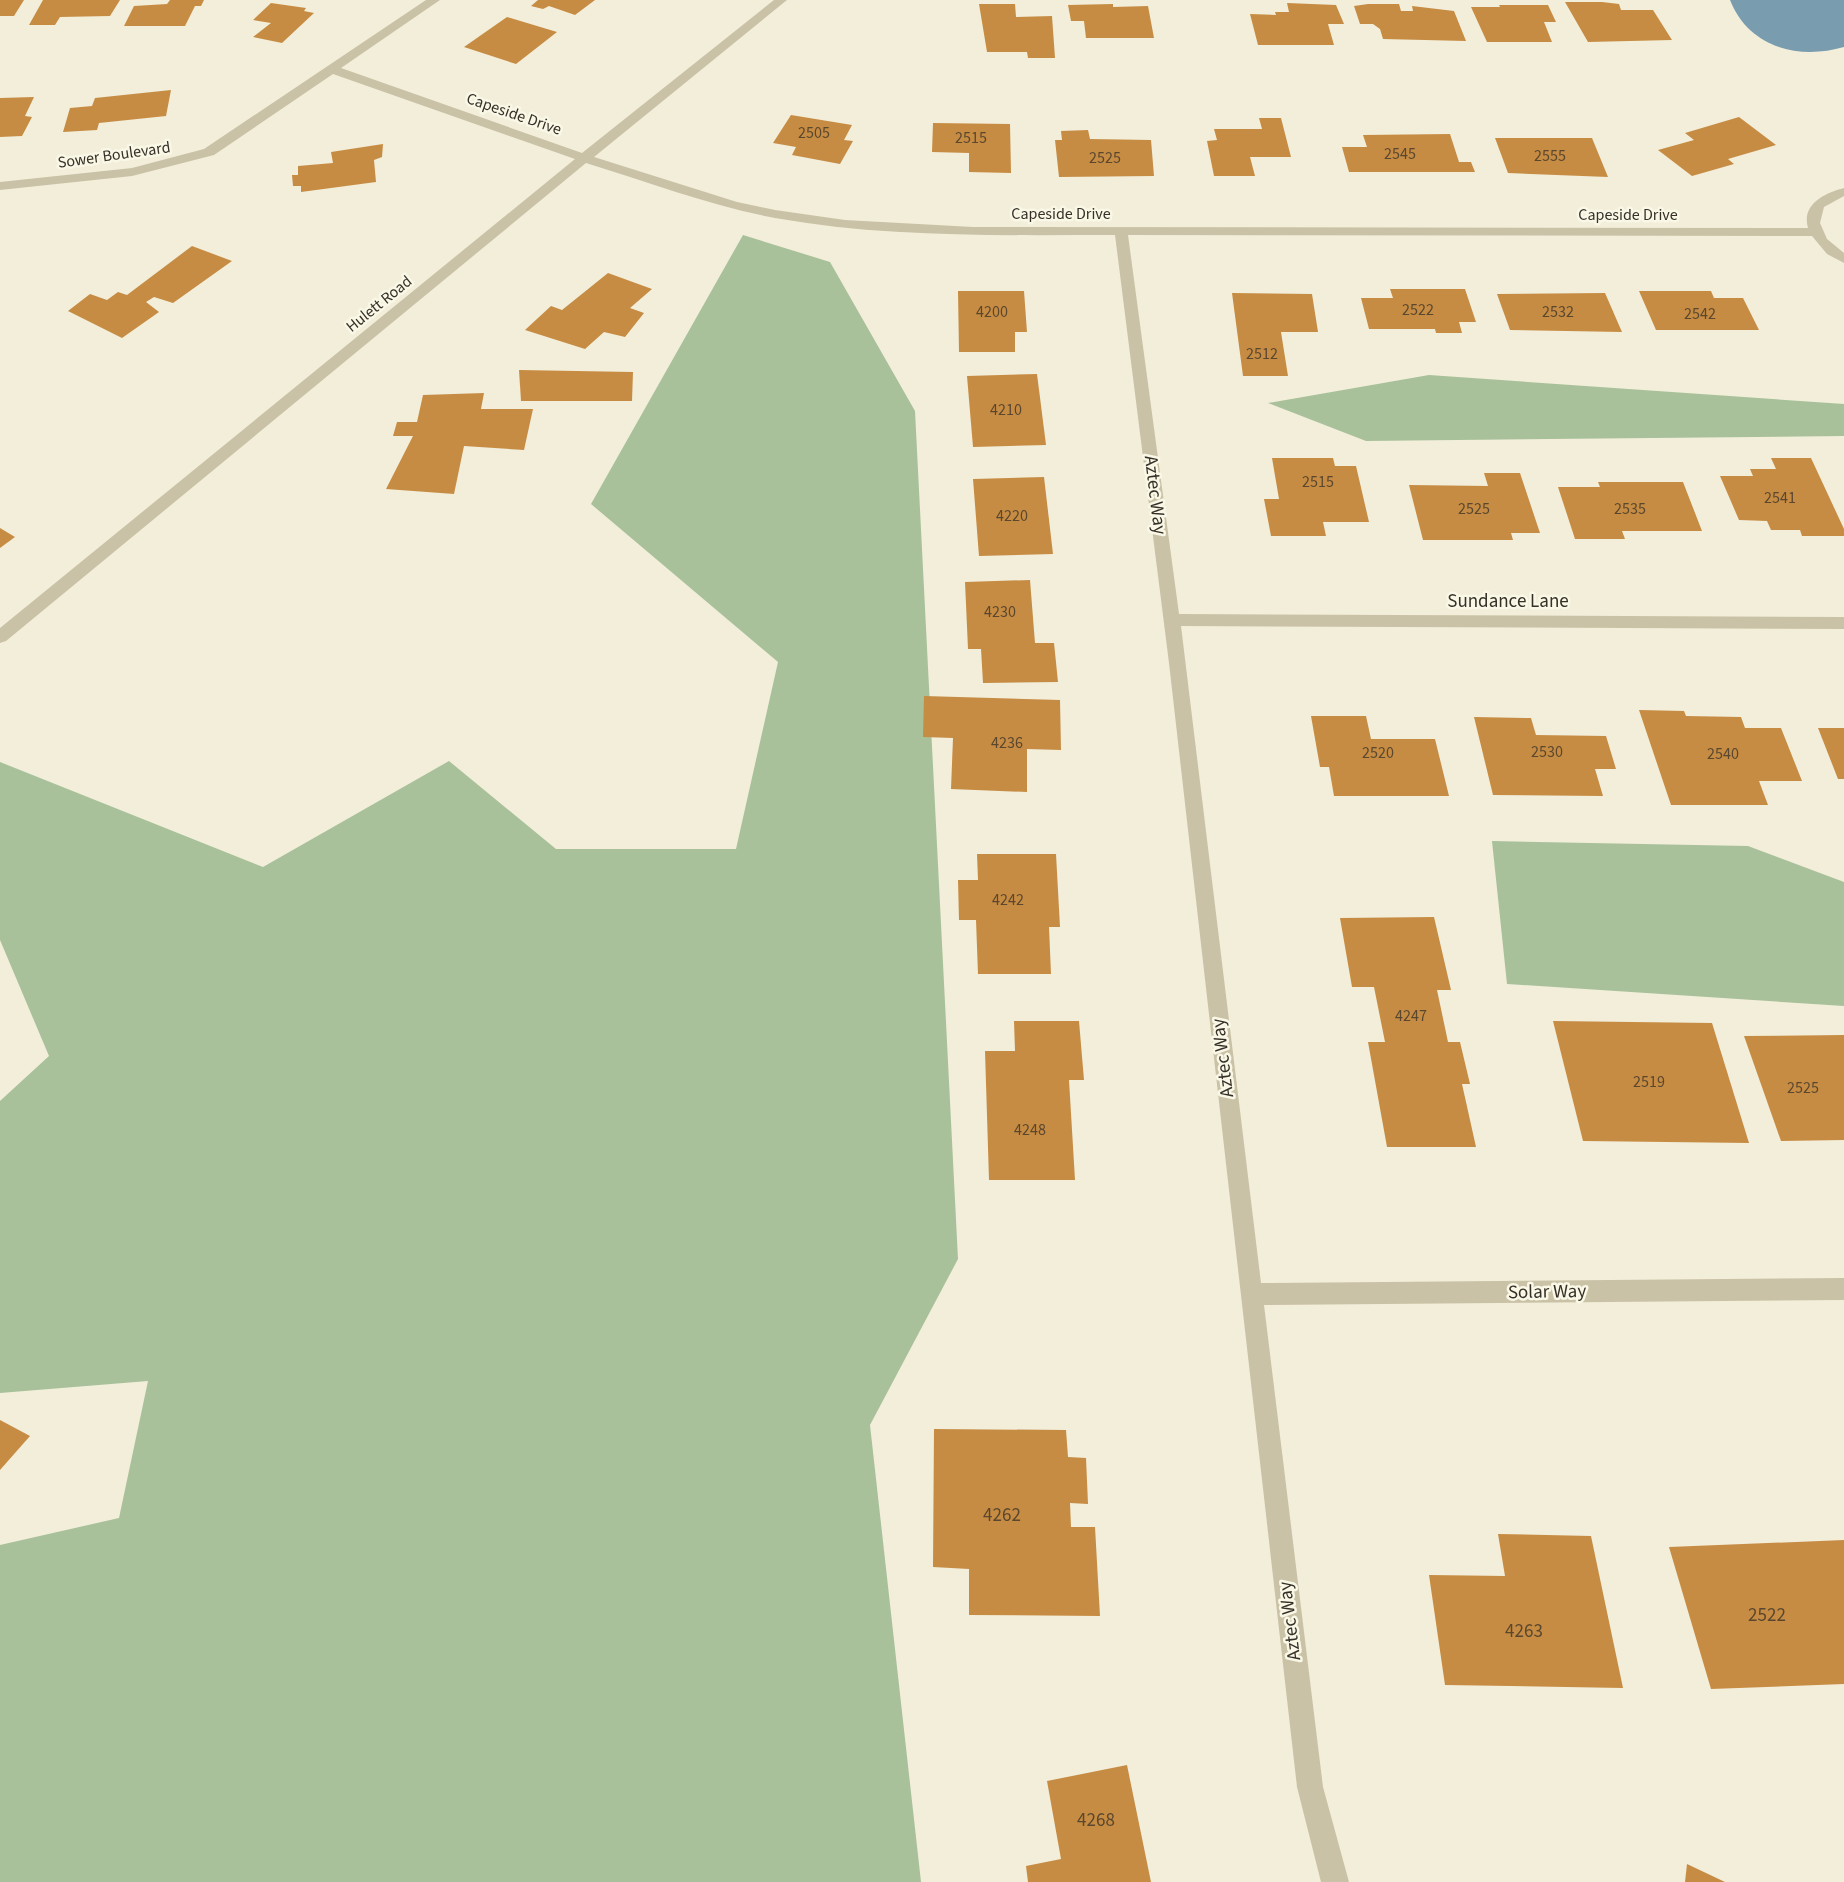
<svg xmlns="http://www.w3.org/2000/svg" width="1844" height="1882" viewBox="0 0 1844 1882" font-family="'Source Sans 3',sans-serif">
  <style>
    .green { fill: #a8c19a }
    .water { fill: #799caf }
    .building { fill: #c78c43 }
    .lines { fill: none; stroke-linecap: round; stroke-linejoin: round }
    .minor { fill: #cac2a6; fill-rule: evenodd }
    .labels { text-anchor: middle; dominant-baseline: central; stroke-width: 5; stroke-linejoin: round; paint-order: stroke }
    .far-street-label { font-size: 16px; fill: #363027; stroke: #f9f7e6 }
    .number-label { font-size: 16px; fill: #5a472e }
    .street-label { font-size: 19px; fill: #363027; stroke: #f9f7e6 }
    .near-number-label { font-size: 19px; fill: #5a472e }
  </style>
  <rect width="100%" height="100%" fill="#f2eeda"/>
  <g class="green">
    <polygon points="743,235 830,262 915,411 958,1259 870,1425 921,1882 0,1882 0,1545 119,1518 148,1381 0,1393 0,1101 49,1056 0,940 0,762 263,867 449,761 556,849 736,849 778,662 591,504"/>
    <polygon points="1429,375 1844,404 1844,436 1366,441 1268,403"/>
    <polygon points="1492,841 1748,846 1844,882 1844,1006 1507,984"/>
  </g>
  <path class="water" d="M 1730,0 L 1844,0 L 1844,47 C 1799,60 1749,48 1730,0 Z"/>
  <g class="building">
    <polygon points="0,0 24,0 14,16 0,16"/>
    <polygon points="43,0 120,0 110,16 60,17 55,25 29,25"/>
    <polygon points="170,0 204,0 201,6 195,6 185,26 124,26 134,6 167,4"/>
    <polygon points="538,0 595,0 575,15 549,6 543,9 531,6"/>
    <polygon points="1565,2 1602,2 1619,4 1621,10 1653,10 1672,40 1588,42"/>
    <polygon points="271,3 306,8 304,11 314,13 282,43 253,37 271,23 253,20"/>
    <polygon points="1287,3 1336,5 1344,24 1328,24 1334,45 1258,45 1250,14 1276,15 1275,12 1289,12"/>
    <polygon points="979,4 1015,4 1016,17 1052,16 1055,58 1028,58 1027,52 987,52"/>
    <polygon points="1113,4 1113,7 1148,6 1154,38 1086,38 1084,21 1071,21 1068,5"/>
    <polygon points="1368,4 1399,4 1401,11 1413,11 1412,6 1454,11 1466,41 1383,39 1380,29 1373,24 1360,24 1354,6"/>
    <polygon points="1499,5 1548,5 1556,22 1544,22 1552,42 1487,42 1471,7 1500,7"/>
    <polygon points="507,17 557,32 516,64 464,47"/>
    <polygon points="171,90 166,116 99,123 97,130 63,132 70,108 92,106 95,98"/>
    <polygon points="34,97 25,116 32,117 22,136 0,137 0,98"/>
    <polygon points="791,115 852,125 844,140 853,141 840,164 792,155 796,147 773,143"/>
    <polygon points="1739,117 1776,145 1728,159 1734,164 1692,176 1658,150 1694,140 1685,133"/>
    <polygon points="1259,118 1281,118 1291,157 1250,157 1255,176 1214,176 1207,141 1217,140 1214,129 1262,129"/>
    <polygon points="933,123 1010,124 1011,173 969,172 969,153 932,152"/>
    <polygon points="1088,130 1090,139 1151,140 1154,176 1059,177 1055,140 1062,140 1061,131"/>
    <polygon points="1450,134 1459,162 1471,162 1475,172 1349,172 1342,147 1367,147 1363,135"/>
    <polygon points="1495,138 1592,138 1608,177 1508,173"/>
    <polygon points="383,144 382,157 374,160 376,182 301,192 301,186 293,186 292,175 298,175 298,166 333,163 331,152"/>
    <polygon points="192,246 232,261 173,303 154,297 146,302 159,312 122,338 68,311 90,294 107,300 118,292 127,295"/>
    <polygon points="608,273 652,289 630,308 644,313 625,337 604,332 585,349 525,330 551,306 562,310"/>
    <polygon points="1390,289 1465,289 1476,322 1459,322 1462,333 1436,333 1435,329 1369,329 1361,298 1393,298"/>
    <polygon points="958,291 1024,291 1027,332 1015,332 1015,352 959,352"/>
    <polygon points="1639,291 1711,291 1714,298 1743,298 1759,330 1656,330"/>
    <polygon points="1232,293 1312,294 1318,332 1281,332 1288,376 1243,376"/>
    <polygon points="1605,293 1622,332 1510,330 1497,294"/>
    <polygon points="519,370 633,372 632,401 521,401"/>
    <polygon points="1037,374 1046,445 973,447 967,376"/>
    <polygon points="484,393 481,409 533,409 524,450 464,446 454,494 386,489 413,436 393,436 397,422 417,422 423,395"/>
    <polygon points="1272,458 1333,458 1335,466 1356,466 1369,522 1323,522 1326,536 1271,536 1264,499 1279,499"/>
    <polygon points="1771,458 1811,458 1844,529 1844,536 1802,536 1800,530 1771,530 1767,521 1739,520 1720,476 1753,476 1750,469 1776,469"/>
    <polygon points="1484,473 1520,473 1540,533 1511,533 1513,540 1423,540 1409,485 1488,486"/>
    <polygon points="1044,477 1053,554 979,556 973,479"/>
    <polygon points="1598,482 1683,482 1702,531 1622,531 1625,539 1575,539 1558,487 1600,487"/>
    <polygon points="0,528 15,537 0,548"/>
    <polygon points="1030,580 1035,643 1054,643 1058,682 983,683 981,649 968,649 965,582"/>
    <polygon points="924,696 1060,700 1061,750 1027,749 1027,792 951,789 953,738 923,737"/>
    <polygon points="1639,710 1684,711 1686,716 1741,717 1745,728 1781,728 1802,781 1759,781 1768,805 1671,805"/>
    <polygon points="1311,716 1366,716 1371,739 1435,739 1449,796 1334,796 1329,767 1320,767"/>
    <polygon points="1474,717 1531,718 1536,735 1606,736 1616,769 1595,769 1603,796 1493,795"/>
    <polygon points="1818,728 1844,728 1844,779 1838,779"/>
    <polygon points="977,854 1056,854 1060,927 1049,927 1051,974 978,974 976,920 959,920 958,880 978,880"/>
    <polygon points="1434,917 1451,990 1437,990 1448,1042 1460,1042 1470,1084 1462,1084 1476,1147 1387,1147 1368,1042 1385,1042 1374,987 1352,987 1340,918"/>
    <polygon points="1014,1021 1079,1021 1084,1080 1069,1080 1075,1180 989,1180 985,1051 1015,1051"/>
    <polygon points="1553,1021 1712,1023 1749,1143 1583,1141"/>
    <polygon points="1844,1035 1844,1140 1781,1141 1744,1036"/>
    <polygon points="0,1420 30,1436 0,1470"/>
    <polygon points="934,1429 1066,1430 1068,1457 1086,1458 1088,1504 1070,1503 1071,1527 1095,1527 1100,1616 969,1615 969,1569 933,1567"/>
    <polygon points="1498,1534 1591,1536 1623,1688 1445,1685 1429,1575 1505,1576"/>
    <polygon points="1844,1540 1844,1684 1711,1689 1669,1547"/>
    <polygon points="1127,1765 1151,1882 1028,1882 1026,1866 1061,1859 1047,1781"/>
    <polygon points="1687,1864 1725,1882 1685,1882"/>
  </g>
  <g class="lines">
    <path class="minor" d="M 426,0 L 440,0 L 341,68 L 582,153 L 774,0 L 787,0 L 594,157 L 737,202 L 775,210 L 845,220 L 973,227 L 1808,228 C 1801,204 1825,193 1844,188 L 1844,196 L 1824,207 L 1820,223 L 1827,239 L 1844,253 L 1844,263 L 1827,254 L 1812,236 L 1128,235 L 1179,614 L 1844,617 L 1844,629 L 1181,626 L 1261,1283 L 1844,1278 L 1844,1300 L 1264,1305 L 1323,1787 L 1349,1882 L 1321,1882 L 1297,1787 L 1169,663 L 1115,235 C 1002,235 887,238 775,218 C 711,206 648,182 586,163 L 6,641 L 0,643 L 0,628 L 575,159 L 333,74 L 214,155 L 132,176 L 0,190 L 0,182 L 132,168 L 204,149 Z"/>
  </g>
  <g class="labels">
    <g class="far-street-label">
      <text transform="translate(514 114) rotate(19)">Capeside Drive</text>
      <text transform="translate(114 155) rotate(-8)">Sower Boulevard</text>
      <text x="1061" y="214">Capeside Drive</text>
      <text x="1628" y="215">Capeside Drive</text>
      <text transform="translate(379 304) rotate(-39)">Hulett Road</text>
    </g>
    <g class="number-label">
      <text x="814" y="133">2505</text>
      <text x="971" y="138">2515</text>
      <text x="1400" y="154">2545</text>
      <text x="1550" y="156">2555</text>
      <text x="1105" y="158">2525</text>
      <text x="1418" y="310">2522</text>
      <text x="992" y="312">4200</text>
      <text x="1558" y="312">2532</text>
      <text x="1700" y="314">2542</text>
      <text x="1262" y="354">2512</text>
      <text x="1006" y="410">4210</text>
      <text x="1318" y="482">2515</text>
      <text x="1780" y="498">2541</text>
      <text x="1474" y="509">2525</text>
      <text x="1630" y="509">2535</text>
      <text x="1012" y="516">4220</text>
      <text x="1000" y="612">4230</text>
      <text x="1007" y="743">4236</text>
      <text x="1547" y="752">2530</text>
      <text x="1378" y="753">2520</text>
      <text x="1723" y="754">2540</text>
      <text x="1008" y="900">4242</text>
      <text x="1411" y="1016">4247</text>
      <text x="1649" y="1082">2519</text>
      <text x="1803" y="1088">2525</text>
      <text x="1030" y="1130">4248</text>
    </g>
    <g class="street-label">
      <text transform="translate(1155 495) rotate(83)">Aztec Way</text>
      <text x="1508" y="601">Sundance Lane</text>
      <text transform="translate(1223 1058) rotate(-97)">Aztec Way</text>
      <text transform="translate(1547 1292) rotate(-1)">Solar Way</text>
      <text transform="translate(1290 1621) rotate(-97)">Aztec Way</text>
    </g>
    <g class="near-number-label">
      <text x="1002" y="1515">4262</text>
      <text x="1767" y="1615">2522</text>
      <text x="1524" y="1631">4263</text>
      <text x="1096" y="1820">4268</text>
    </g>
  </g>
</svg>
